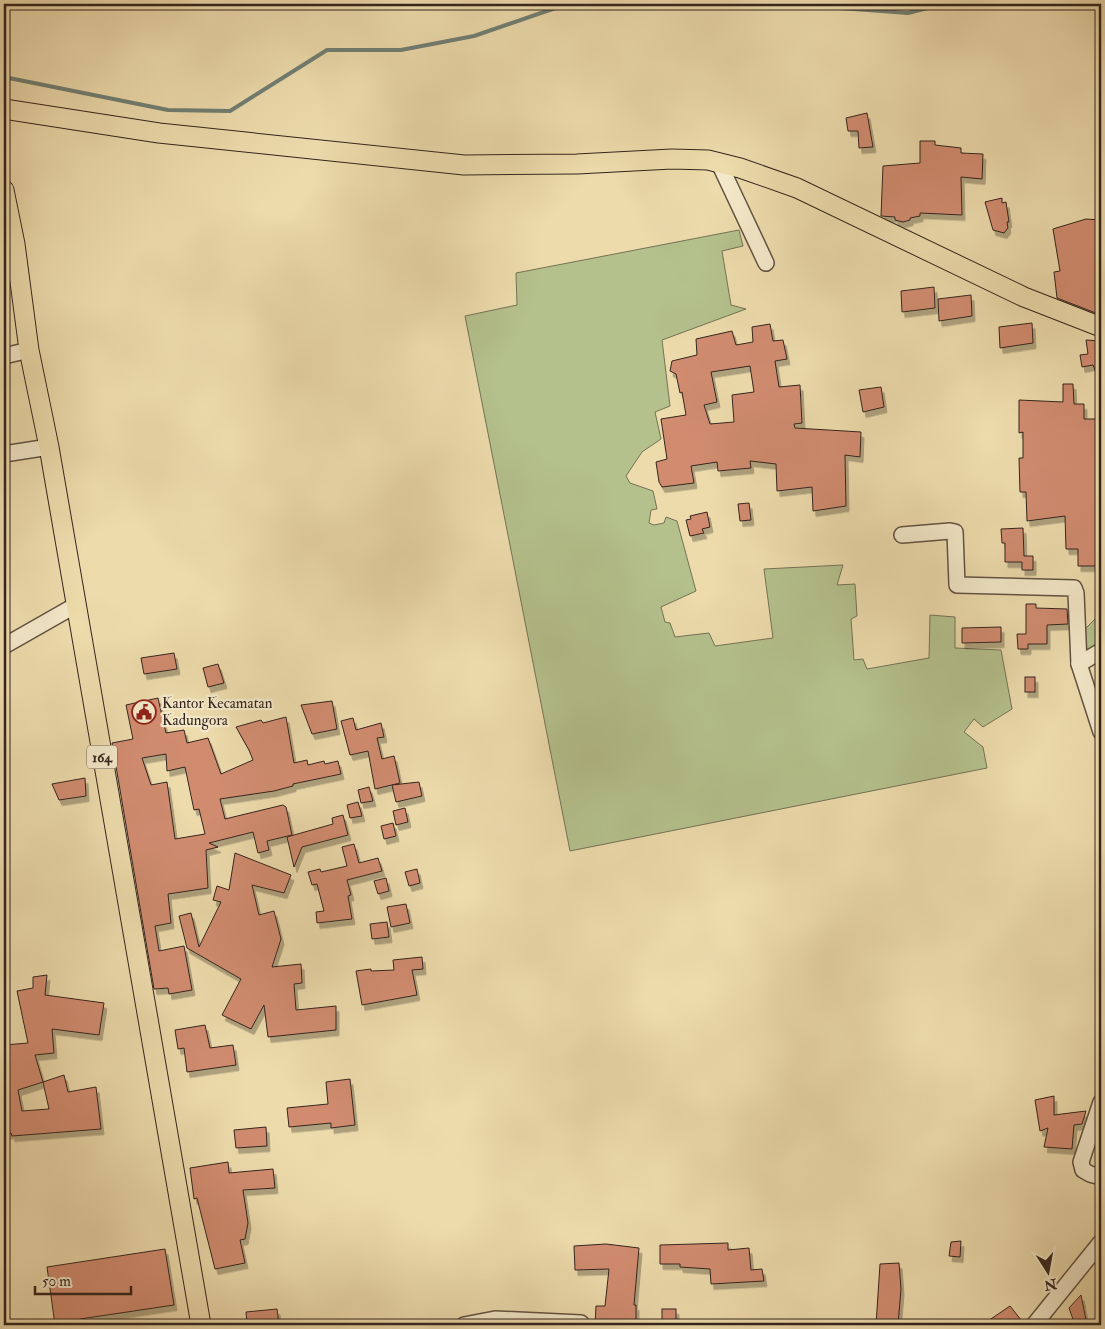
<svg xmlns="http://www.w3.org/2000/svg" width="1105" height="1329" viewBox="0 0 1105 1329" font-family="'IM FELL Double Pica',serif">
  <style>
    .green { fill: #b4c18d; stroke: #747256 }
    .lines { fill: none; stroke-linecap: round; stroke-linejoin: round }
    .stream { stroke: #717f74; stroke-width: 4 }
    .building { fill: #d18c70; stroke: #34241e; fill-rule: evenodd; filter: url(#shadow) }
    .minor-casing { stroke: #625242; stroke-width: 18 }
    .major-casing { stroke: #34241e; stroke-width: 21 }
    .minor { stroke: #f3e8c9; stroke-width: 15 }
    .major { stroke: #eddbac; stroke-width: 19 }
    .labels { text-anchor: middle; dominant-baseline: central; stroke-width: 4.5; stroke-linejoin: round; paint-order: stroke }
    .shield { fill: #f3e8c9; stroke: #6d5f51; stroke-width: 1 }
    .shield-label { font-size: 14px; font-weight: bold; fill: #34241e }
    .poi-label { font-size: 15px; fill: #34241e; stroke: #f3e8c9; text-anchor: start }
  </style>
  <defs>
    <filter id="shadow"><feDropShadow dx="3" dy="5.5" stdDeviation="0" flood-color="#0004"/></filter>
  </defs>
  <rect width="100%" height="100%" fill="#eddbac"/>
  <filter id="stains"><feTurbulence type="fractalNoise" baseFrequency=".004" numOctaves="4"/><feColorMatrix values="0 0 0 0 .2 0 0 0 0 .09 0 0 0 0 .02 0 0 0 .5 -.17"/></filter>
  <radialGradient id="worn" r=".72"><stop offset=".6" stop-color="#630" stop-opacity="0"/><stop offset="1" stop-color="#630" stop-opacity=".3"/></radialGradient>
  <g class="green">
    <polygon points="739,230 743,246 722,251 731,305 746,309 662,340 670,406 655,412 661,439 642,452 626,476 630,483 653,491 657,509 651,510 649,523 654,525 664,523 666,517 677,521 696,591 661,607 665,622 670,623 675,637 709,633 715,646 773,638 764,569 843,565 837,585 855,584 857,616 851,619 854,660 863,659 867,669 929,658 930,615 955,617 955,648 1001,650 1012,709 983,727 974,719 964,732 983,747 987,768 570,851 465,316 517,305 516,273"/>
    <polygon points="1101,613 1101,648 1082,660 1078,636"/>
  </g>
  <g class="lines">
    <g class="stream">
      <polyline points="821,4 827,7 908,13 943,4"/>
      <polyline points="4,77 168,110 230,111 327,50 401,50 474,36 567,4"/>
    </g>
  </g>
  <g class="building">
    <polygon points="867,113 873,147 859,148 858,131 848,131 846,118"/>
    <polygon points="920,141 935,141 935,145 961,148 961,153 983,154 982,179 961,177 962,215 920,213 920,216 910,218 910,220 903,222 895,220 895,217 881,216 883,166 920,163"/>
    <polygon points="1002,198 1002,203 1006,202 1009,222 1007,222 1008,228 1004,233 993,230 985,202"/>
    <polygon points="1086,219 1101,220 1101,315 1057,298 1054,272 1060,271 1053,229"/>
    <polygon points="934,287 935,308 902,312 901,291"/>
    <polygon points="971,295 972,316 939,321 938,299"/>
    <polygon points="1032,323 1033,343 1000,348 999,327"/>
    <path d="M 770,324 L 773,341 L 783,340 L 787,359 L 775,361 L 779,387 L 800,385 L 802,423 L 794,424 L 795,428 L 861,432 L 860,457 L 845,455 L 846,506 L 813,511 L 812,487 L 777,491 L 776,464 L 750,461 L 751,468 L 718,471 L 717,462 L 691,466 L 694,483 L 662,487 L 659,482 L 656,462 L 667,459 L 661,419 L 686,415 L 682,392 L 680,393 L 676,374 L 670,371 L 672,361 L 697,355 L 696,339 L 732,331 L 736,345 L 753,342 L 752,327 ZM 750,366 L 754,392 L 732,395 L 734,422 L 710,424 L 704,405 L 717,402 L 711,372 Z"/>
    <polygon points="1086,340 1101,341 1101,385 1093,365 1082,367 1080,355 1088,354"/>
    <polygon points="1063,384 1073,384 1074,404 1084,404 1084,419 1101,419 1101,566 1078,566 1078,549 1066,549 1065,516 1027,521 1026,492 1020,492 1019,458 1023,458 1023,432 1019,433 1019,400 1063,402"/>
    <polygon points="881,387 884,407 863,412 859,390"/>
    <polygon points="749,503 751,520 740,521 738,504"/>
    <polygon points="707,512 710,527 702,529 704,533 690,536 686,520 691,519 690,516"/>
    <polygon points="1023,528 1024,556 1033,556 1033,570 1022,570 1022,562 1005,562 1005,543 1002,543 1001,529"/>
    <polygon points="1026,604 1036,604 1036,608 1067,609 1068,624 1047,625 1047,644 1028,644 1028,649 1018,649 1017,634 1026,634"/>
    <polygon points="1001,627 1001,642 962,643 962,628"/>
    <polygon points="174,653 177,669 144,674 141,658"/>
    <polygon points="218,664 224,683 208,687 203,668"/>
    <rect x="1025" y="677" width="10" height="15"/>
    <path d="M 158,698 L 166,733 L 184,730 L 187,743 L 208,738 L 221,774 L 253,760 L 249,750 L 236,727 L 261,720 L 263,723 L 286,717 L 294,763 L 307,760 L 308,765 L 324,761 L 325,764 L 338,761 L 341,774 L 293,784 L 293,786 L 274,791 L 220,799 L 225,819 L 283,805 L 286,807 L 292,835 L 267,841 L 269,850 L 258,853 L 253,832 L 209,843 L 218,847 L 206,850 L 208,888 L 168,894 L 171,923 L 155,926 L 159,951 L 184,946 L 192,990 L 169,994 L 168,988 L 154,989 L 112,743 L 133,739 L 126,705 ZM 166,754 L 167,771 L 185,767 L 194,810 L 199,809 L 205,834 L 175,839 L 167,782 L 151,785 L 142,758 Z"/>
    <polygon points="332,701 337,729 312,734 301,705"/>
    <polygon points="353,718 356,730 381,723 384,737 377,738 382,759 394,756 400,783 375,789 368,751 350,755 341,721"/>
    <polygon points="85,778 86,796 59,800 52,784"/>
    <polygon points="419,782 422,796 396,802 392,785"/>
    <polygon points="369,787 373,801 361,803 358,790"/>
    <polygon points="358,802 362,816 350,818 347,805"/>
    <polygon points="405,808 408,822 396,825 393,811"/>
    <polygon points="343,815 348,835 302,847 294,867 287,837 333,824 332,818"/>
    <polygon points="393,823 396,836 384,839 381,826"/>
    <polygon points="354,844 359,863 378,858 382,871 347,880 351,895 348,896 352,919 317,923 316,912 324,911 317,884 312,885 308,872 320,869 321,872 347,866 342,847"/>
    <polygon points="235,853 291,875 284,893 252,885 259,915 274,911 281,939 272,967 301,964 302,983 294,984 296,1010 336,1006 336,1030 268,1037 264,1005 251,1029 222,1015 241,979 187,948 179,916 191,913 199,947 221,902 213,900 217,886 229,890"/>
    <polygon points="417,869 420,883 409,886 405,872"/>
    <polygon points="386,878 389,891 378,894 374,881"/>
    <polygon points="406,904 410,923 391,927 387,907"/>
    <polygon points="387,922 389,937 372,939 370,924"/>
    <polygon points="422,957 423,969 412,970 417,995 362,1005 356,971 371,969 371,971 394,970 393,960"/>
    <path d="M 47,975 L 45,995 L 104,1003 L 99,1035 L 52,1029 L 54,1053 L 35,1055 L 43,1082 L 64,1075 L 68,1092 L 96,1087 L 101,1129 L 12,1136 L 11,1133 L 4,1134 L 4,1045 L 28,1043 L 17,991 L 33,988 L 33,977 ZM 43,1082 L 49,1109 L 22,1111 L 18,1090 Z"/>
    <polygon points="205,1025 210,1048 233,1045 236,1065 187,1072 184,1048 178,1049 175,1030"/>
    <polygon points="350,1079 355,1125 331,1128 331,1123 289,1127 287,1108 328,1104 326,1082"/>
    <polygon points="1054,1096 1054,1115 1086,1111 1082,1124 1074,1125 1072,1149 1044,1147 1048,1128 1040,1131 1035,1100"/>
    <polygon points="266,1127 267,1146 236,1148 234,1130"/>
    <polygon points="228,1162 229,1173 273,1169 275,1188 243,1190 248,1223 245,1239 240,1240 245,1263 215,1269 197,1198 194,1199 190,1168"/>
    <polygon points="961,1241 960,1257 949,1256 951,1242"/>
    <polygon points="728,1243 728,1250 749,1248 751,1270 762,1269 764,1281 711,1284 710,1269 680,1267 680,1264 660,1264 660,1245"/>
    <polygon points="606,1244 639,1248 634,1305 636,1305 636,1325 595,1325 596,1306 605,1306 609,1269 575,1270 574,1246"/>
    <polygon points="165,1249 174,1305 80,1319 81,1325 55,1325 47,1267"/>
    <polygon points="899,1263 901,1289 898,1325 876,1325 880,1264"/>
    <polygon points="1081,1295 1087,1325 1075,1325 1069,1308"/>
    <polygon points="1010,1306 1025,1325 982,1325"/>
    <polygon points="277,1309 279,1325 247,1325 246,1312"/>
    <rect x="662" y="1309" width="14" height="16"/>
  </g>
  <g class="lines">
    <g class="minor-casing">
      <g id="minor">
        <polyline points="719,163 766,263"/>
        <polyline points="4,356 29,350"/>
        <polyline points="4,454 49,447"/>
        <polyline points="902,535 950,531 955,532 957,585 1074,588 1076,593 1079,664"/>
        <polyline points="4,646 76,605"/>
        <polyline points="1101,651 1079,664 1101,732"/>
        <polyline points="1101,1102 1081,1162 1083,1170 1090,1174 1101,1177"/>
        <polyline points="464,1325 495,1319 581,1323"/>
        <polyline points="1034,1325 1101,1242"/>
      </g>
    </g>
    <g class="major-casing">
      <g id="major">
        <polyline points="4,109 159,133 464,165 577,164 672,159 708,160 740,168 797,188 1024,297 1101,327"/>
        <polyline points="4,190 15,244 29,350 49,447 201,1325"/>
      </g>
    </g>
    <use href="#minor" class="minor"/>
    <use href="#major" class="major"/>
  </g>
  <defs>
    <g id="civic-ring" transform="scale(1.25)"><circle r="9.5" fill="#f3e8c9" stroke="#8f2418" stroke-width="1.5"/><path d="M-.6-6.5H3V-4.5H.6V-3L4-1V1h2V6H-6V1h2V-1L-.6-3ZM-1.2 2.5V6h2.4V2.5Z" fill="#8f2418"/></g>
  </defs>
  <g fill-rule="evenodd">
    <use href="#civic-ring" x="144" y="712"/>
  </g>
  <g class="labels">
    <rect class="shield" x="87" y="745.5" width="30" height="23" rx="4"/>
    <g class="shield-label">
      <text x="102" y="757">164</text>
    </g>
    <g class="poi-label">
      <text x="162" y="703">Kantor Kecamatan<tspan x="162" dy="17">Kadungora</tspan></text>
    </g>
  </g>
  <rect width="1105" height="1329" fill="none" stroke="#eddbac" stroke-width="20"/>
  <rect x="5" y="5" width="1095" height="1319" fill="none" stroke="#34241e" stroke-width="2.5"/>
  <rect x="10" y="10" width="1085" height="1309" fill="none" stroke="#34241e"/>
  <g transform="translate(1048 1272) rotate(169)" stroke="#f3e8c9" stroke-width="4" paint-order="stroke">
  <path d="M0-4L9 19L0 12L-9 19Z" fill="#34241e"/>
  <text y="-8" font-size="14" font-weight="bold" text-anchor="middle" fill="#34241e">N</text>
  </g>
  <path d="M35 1286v8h96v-8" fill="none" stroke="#34241e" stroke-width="2.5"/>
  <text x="42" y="1286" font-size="15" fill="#34241e" stroke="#f3e8c9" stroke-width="4" paint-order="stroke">50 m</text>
  <rect width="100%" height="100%" filter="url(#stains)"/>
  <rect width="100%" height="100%" fill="url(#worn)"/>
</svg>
